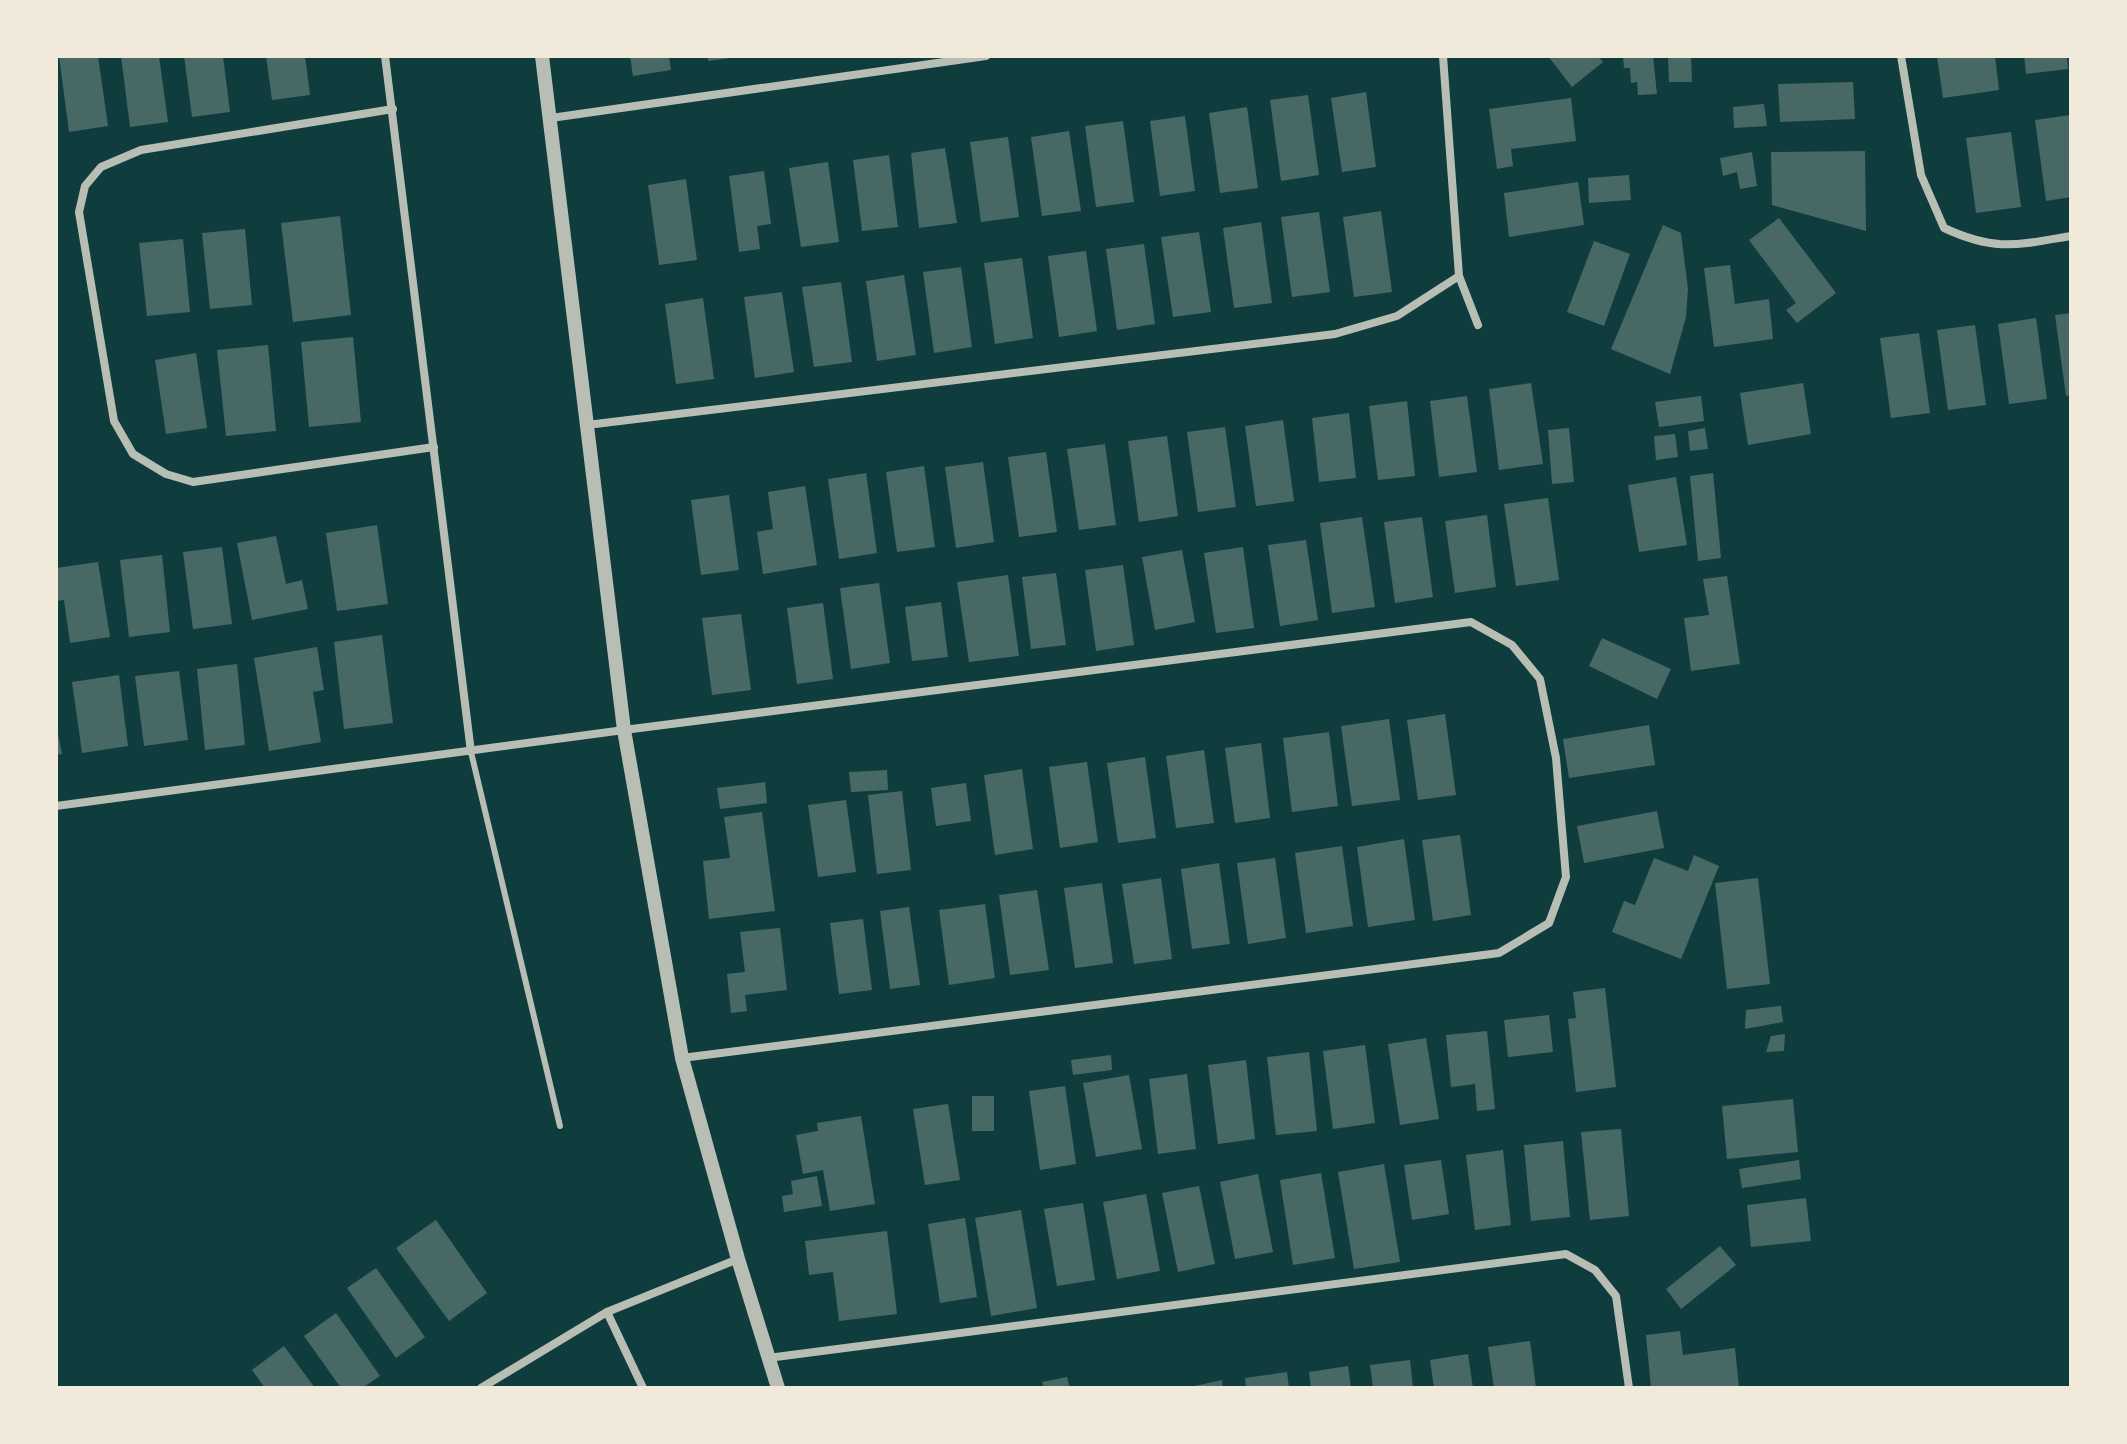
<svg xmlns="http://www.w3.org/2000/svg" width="2127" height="1444" viewBox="0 0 2127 1444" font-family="'Work Sans',sans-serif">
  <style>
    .building { fill: #486865 }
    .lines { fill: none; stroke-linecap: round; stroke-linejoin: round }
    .service { stroke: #b8beb3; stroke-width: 6 }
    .minor { stroke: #b8beb3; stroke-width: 8 }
    .tertiary { stroke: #b8beb3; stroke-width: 14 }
  </style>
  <rect width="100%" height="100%" fill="#0f3d3e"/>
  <g class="building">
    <polygon points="59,56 98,56 108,126 69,132"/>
    <polygon points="121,56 159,56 168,122 130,127"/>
    <polygon points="184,56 223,56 230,112 192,117"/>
    <polygon points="266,56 305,56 310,95 272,100"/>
    <polygon points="630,56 669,56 671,70 633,76"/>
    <polygon points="708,56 731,56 731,58 708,61"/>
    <polygon points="1548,56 1598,56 1603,62 1572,87"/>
    <polygon points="1623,56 1653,56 1657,94 1638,95 1637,82 1631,83 1630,68 1624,68"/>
    <polygon points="1668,56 1691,56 1692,82 1669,82"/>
    <polygon points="1995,56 1999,90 1943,98 1937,57"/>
    <polygon points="2024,56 2067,56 2068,69 2026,74"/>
    <polygon points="1853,82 1855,119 1780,122 1778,84"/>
    <polygon points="1366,92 1376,167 1342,172 1331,98"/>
    <polygon points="1308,95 1319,175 1281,181 1270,100"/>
    <polygon points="1571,98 1576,141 1511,149 1513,166 1497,169 1489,109"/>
    <polygon points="1764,104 1767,126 1734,128 1733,107"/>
    <polygon points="1247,107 1258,188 1220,193 1209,113"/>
    <polygon points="2071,115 2071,197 2046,201 2035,120"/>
    <polygon points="1185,116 1195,191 1160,196 1150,121"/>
    <polygon points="1123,121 1134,202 1096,207 1085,126"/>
    <polygon points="1069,131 1081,211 1042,216 1031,137"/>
    <polygon points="2011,132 2021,207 1976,213 1966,138"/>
    <polygon points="1008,137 1019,217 981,222 970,142"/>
    <polygon points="945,148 957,223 919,228 911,153"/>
    <polygon points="1865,151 1866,231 1772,205 1771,152"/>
    <polygon points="1752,152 1757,186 1740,189 1737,172 1723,176 1720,158"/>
    <polygon points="889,155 898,227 862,231 853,160"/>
    <polygon points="828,162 839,242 801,247 789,168"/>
    <polygon points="764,171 771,224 757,226 760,249 739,252 729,176"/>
    <polygon points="1629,175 1631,200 1589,203 1588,178"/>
    <polygon points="686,179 697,260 659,265 648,185"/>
    <polygon points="1578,182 1584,225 1509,237 1504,193"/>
    <polygon points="1381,211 1392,292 1354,297 1343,217"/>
    <polygon points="1319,212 1330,292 1292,297 1281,217"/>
    <polygon points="340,216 351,315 293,322 281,223"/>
    <polygon points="1779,218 1836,293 1797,323 1786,310 1796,303 1749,240"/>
    <polygon points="1261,222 1272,303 1234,308 1223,228"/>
    <polygon points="1663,225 1681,233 1688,289 1686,317 1670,374 1611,349"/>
    <polygon points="245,229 252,305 210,309 202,233"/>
    <polygon points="1199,232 1211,312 1173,317 1161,237"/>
    <polygon points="183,239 190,312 147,316 139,243"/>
    <polygon points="1594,241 1630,254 1604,326 1567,312"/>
    <polygon points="1144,244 1155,324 1117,330 1106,249"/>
    <polygon points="1086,251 1097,331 1059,337 1048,256"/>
    <polygon points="1022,258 1033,338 995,344 984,263"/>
    <polygon points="1730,265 1735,304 1769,299 1773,339 1714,347 1704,268"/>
    <polygon points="961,267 972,347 934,353 923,272"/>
    <polygon points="904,275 916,355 877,361 866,281"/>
    <polygon points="841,282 852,362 814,367 802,287"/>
    <polygon points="782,292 794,372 755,378 744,297"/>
    <polygon points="703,298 714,379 676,384 665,304"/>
    <polygon points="2071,313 2071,395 2066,396 2055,315"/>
    <polygon points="2036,318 2047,399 2009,404 1998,324"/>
    <polygon points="1975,325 1986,405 1948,410 1937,330"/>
    <polygon points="1919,333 1930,413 1891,418 1880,338"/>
    <polygon points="353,337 361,422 309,427 301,342"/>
    <polygon points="268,345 276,431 226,436 217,350"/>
    <polygon points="196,353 207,428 166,434 155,360"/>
    <polygon points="1531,383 1543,464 1499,470 1489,389"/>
    <polygon points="1803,383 1811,434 1748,445 1740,393"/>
    <polygon points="1467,396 1477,472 1439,477 1430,401"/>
    <polygon points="1701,396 1704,421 1659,427 1655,402"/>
    <polygon points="1407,401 1415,476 1378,480 1369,406"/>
    <polygon points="1349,413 1356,478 1319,482 1312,418"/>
    <polygon points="1283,420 1294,501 1256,506 1245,426"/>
    <polygon points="1225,427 1236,507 1198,512 1187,432"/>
    <polygon points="1569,428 1574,482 1552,484 1548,430"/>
    <polygon points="1705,428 1708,449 1690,451 1688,431"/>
    <polygon points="1675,434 1678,457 1656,460 1654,436"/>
    <polygon points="1167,436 1178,516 1139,522 1128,441"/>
    <polygon points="1105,444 1116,525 1079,530 1067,449"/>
    <polygon points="1046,452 1057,532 1019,537 1008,457"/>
    <polygon points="983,462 994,542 956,548 945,467"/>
    <polygon points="924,466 935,547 897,552 886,472"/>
    <polygon points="866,473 877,553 839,559 828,479"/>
    <polygon points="1713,473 1721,558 1698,561 1690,476"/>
    <polygon points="1676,477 1687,545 1639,552 1628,485"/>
    <polygon points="805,486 817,565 763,574 757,532 773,529 768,492"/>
    <polygon points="729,495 739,570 701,575 691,500"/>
    <polygon points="1548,498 1559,580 1516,586 1504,504"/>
    <polygon points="1487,515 1496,587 1455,593 1445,521"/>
    <polygon points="1362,517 1375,607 1332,613 1320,523"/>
    <polygon points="1422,517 1433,597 1395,603 1384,522"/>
    <polygon points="377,525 388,604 337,611 326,533"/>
    <polygon points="276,536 286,584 302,580 308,609 252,620 237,543"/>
    <polygon points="1306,540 1318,620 1280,626 1268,545"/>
    <polygon points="222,547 232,624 193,629 183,552"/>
    <polygon points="1243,547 1254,628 1216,633 1204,553"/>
    <polygon points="1182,550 1195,622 1155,630 1142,557"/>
    <polygon points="162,555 170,632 129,637 120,560"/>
    <polygon points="98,562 110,637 70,643 64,600 56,601 56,568"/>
    <polygon points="1123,565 1134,645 1096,651 1085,570"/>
    <polygon points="1056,573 1066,645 1031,649 1022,577"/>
    <polygon points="1008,575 1019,656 969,662 957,582"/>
    <polygon points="1727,576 1740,664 1691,671 1684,618 1709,615 1703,579"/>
    <polygon points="879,583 890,663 851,669 840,588"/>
    <polygon points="941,602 948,657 912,661 905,607"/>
    <polygon points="823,603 833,679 797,684 787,608"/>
    <polygon points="741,614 751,690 712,695 702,618"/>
    <polygon points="382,635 393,723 344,729 334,642"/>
    <polygon points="1602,638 1671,669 1657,699 1589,666"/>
    <polygon points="317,647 324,690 313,692 321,742 269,751 254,658"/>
    <polygon points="237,664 245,745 205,750 197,669"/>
    <polygon points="179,671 188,740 144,746 135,676"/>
    <polygon points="119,675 128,746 82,753 72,682"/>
    <polygon points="1445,714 1456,795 1418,800 1407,720"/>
    <polygon points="1389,719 1400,800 1352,806 1341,726"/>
    <polygon points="56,724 62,754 56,755"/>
    <polygon points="1649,725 1655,765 1569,778 1563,739"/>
    <polygon points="1329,732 1338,806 1292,812 1283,738"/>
    <polygon points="1261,743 1270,818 1235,823 1225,748"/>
    <polygon points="1204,750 1214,823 1176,828 1166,756"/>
    <polygon points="1145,757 1156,838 1118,843 1107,763"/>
    <polygon points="1087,762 1098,842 1060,848 1049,767"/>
    <polygon points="1022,769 1033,849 995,855 984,775"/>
    <polygon points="887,770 888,790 851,792 849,772"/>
    <polygon points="765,782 767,803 720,809 717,788"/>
    <polygon points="966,783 971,821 936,826 931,788"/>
    <polygon points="902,791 911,870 877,874 868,795"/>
    <polygon points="846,800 856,872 818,877 808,805"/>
    <polygon points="1657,811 1664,848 1584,863 1577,826"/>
    <polygon points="762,812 775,911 709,919 703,861 730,858 724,817"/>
    <polygon points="1460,835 1471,915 1433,921 1422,840"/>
    <polygon points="1404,839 1415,920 1368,927 1357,847"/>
    <polygon points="1342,846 1353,926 1306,933 1295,853"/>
    <polygon points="1694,855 1719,866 1681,959 1612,932 1624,901 1635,905 1654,858 1688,871"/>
    <polygon points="1275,858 1286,938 1248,944 1237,863"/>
    <polygon points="1219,863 1230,944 1192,949 1181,869"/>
    <polygon points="1161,878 1172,959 1134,964 1122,884"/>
    <polygon points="1758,878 1770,984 1727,989 1715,883"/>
    <polygon points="1102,883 1113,963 1075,968 1064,888"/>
    <polygon points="1037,890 1049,970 1010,975 999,895"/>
    <polygon points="985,904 995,978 949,985 939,910"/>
    <polygon points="909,907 920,985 890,989 880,911"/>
    <polygon points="863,919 872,990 839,994 830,923"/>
    <polygon points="780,928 787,990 745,995 747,1011 731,1013 727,974 745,972 740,932"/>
    <polygon points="1605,988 1616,1087 1576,1092 1568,1019 1576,1018 1573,992"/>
    <polygon points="1781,1006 1783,1022 1745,1029 1746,1010"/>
    <polygon points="1549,1015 1553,1052 1508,1057 1504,1020"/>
    <polygon points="1487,1031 1495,1109 1477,1111 1475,1084 1451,1087 1446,1035"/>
    <polygon points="1785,1034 1784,1051 1766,1052 1771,1036"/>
    <polygon points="1426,1038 1439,1119 1400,1125 1388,1044"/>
    <polygon points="1365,1045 1375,1123 1333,1129 1323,1051"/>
    <polygon points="1309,1052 1317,1131 1276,1135 1267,1057"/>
    <polygon points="1111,1055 1112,1070 1073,1075 1071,1060"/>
    <polygon points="1246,1060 1255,1139 1218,1144 1208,1065"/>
    <polygon points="1187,1074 1196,1149 1158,1154 1149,1079"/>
    <polygon points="1129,1075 1142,1149 1096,1157 1083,1083"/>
    <polygon points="1065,1086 1076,1164 1040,1170 1029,1091"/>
    <rect x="972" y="1096" width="22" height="35"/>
    <polygon points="1793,1099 1798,1152 1727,1159 1722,1106"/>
    <polygon points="948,1104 960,1180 925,1185 913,1109"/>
    <polygon points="861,1116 875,1204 830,1211 823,1170 803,1174 796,1135 818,1131 817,1123"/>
    <polygon points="1621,1129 1629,1216 1590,1220 1581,1132"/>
    <polygon points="1563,1141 1570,1217 1531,1221 1524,1145"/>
    <polygon points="1503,1150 1511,1225 1475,1230 1466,1155"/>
    <polygon points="1441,1160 1449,1214 1412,1220 1404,1165"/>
    <polygon points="1799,1160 1801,1179 1742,1188 1739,1169"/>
    <polygon points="1384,1164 1400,1262 1354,1269 1338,1172"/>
    <polygon points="1321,1173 1335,1258 1293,1265 1280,1180"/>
    <polygon points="1258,1174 1273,1252 1235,1259 1220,1182"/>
    <polygon points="817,1176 822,1206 784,1212 782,1196 793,1194 791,1181"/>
    <polygon points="1199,1186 1215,1264 1178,1272 1162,1193"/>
    <polygon points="1146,1194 1160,1271 1117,1279 1103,1202"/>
    <polygon points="1806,1198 1811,1241 1751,1247 1747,1205"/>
    <polygon points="1083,1203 1095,1280 1057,1286 1044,1209"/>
    <polygon points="1021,1210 1037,1308 991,1316 975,1218"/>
    <polygon points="965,1218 977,1297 940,1303 928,1224"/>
    <polygon points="436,1220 487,1293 449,1321 396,1248"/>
    <polygon points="887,1231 897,1314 839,1321 833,1272 809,1275 805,1241"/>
    <polygon points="1720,1246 1736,1265 1681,1309 1666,1289"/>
    <polygon points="376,1268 425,1337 396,1358 347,1288"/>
    <polygon points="336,1313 380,1376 362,1388 341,1388 304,1336"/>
    <polygon points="1680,1331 1683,1355 1735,1348 1739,1388 1651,1388 1646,1335"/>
    <polygon points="1530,1341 1536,1388 1494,1388 1488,1347"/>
    <polygon points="284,1346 315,1388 265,1388 252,1370"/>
    <polygon points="1468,1354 1473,1388 1434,1388 1430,1360"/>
    <polygon points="1410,1360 1413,1388 1373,1388 1370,1365"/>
    <polygon points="1348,1366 1351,1388 1311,1388 1309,1372"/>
    <polygon points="1287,1372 1289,1388 1246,1388 1245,1378"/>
    <polygon points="1067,1377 1070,1388 1044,1388 1042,1382"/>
    <polygon points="1222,1380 1223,1388 1190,1388 1190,1387"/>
  </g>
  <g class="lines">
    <polyline class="service" points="471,752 560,1126"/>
    <g class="minor">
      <polyline points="385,56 471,752"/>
      <path d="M 1901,56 L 1921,175 L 1944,228 C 1996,252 2017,245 2071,236"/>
      <polyline points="393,109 141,150 101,167 85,186 79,212 114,421 133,454 166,474 193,482 434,447"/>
      <polyline points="551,118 986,56"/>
      <polyline points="1459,276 1478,325"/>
      <polyline points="587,425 1335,334 1397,316 1459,276 1443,56"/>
      <polyline points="56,806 624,730 1471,622 1512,645 1540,679 1556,758 1566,877 1549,923 1499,953 682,1058"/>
      <polyline points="768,1358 1566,1254 1595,1270 1616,1296 1629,1388"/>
      <polyline points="481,1388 607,1312"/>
      <polyline points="643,1388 607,1312 738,1259"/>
    </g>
    <polyline class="tertiary" points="542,56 624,730 682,1058 738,1259 778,1388"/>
  </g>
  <rect width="2127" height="1444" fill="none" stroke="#f1e9da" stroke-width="116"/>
</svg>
